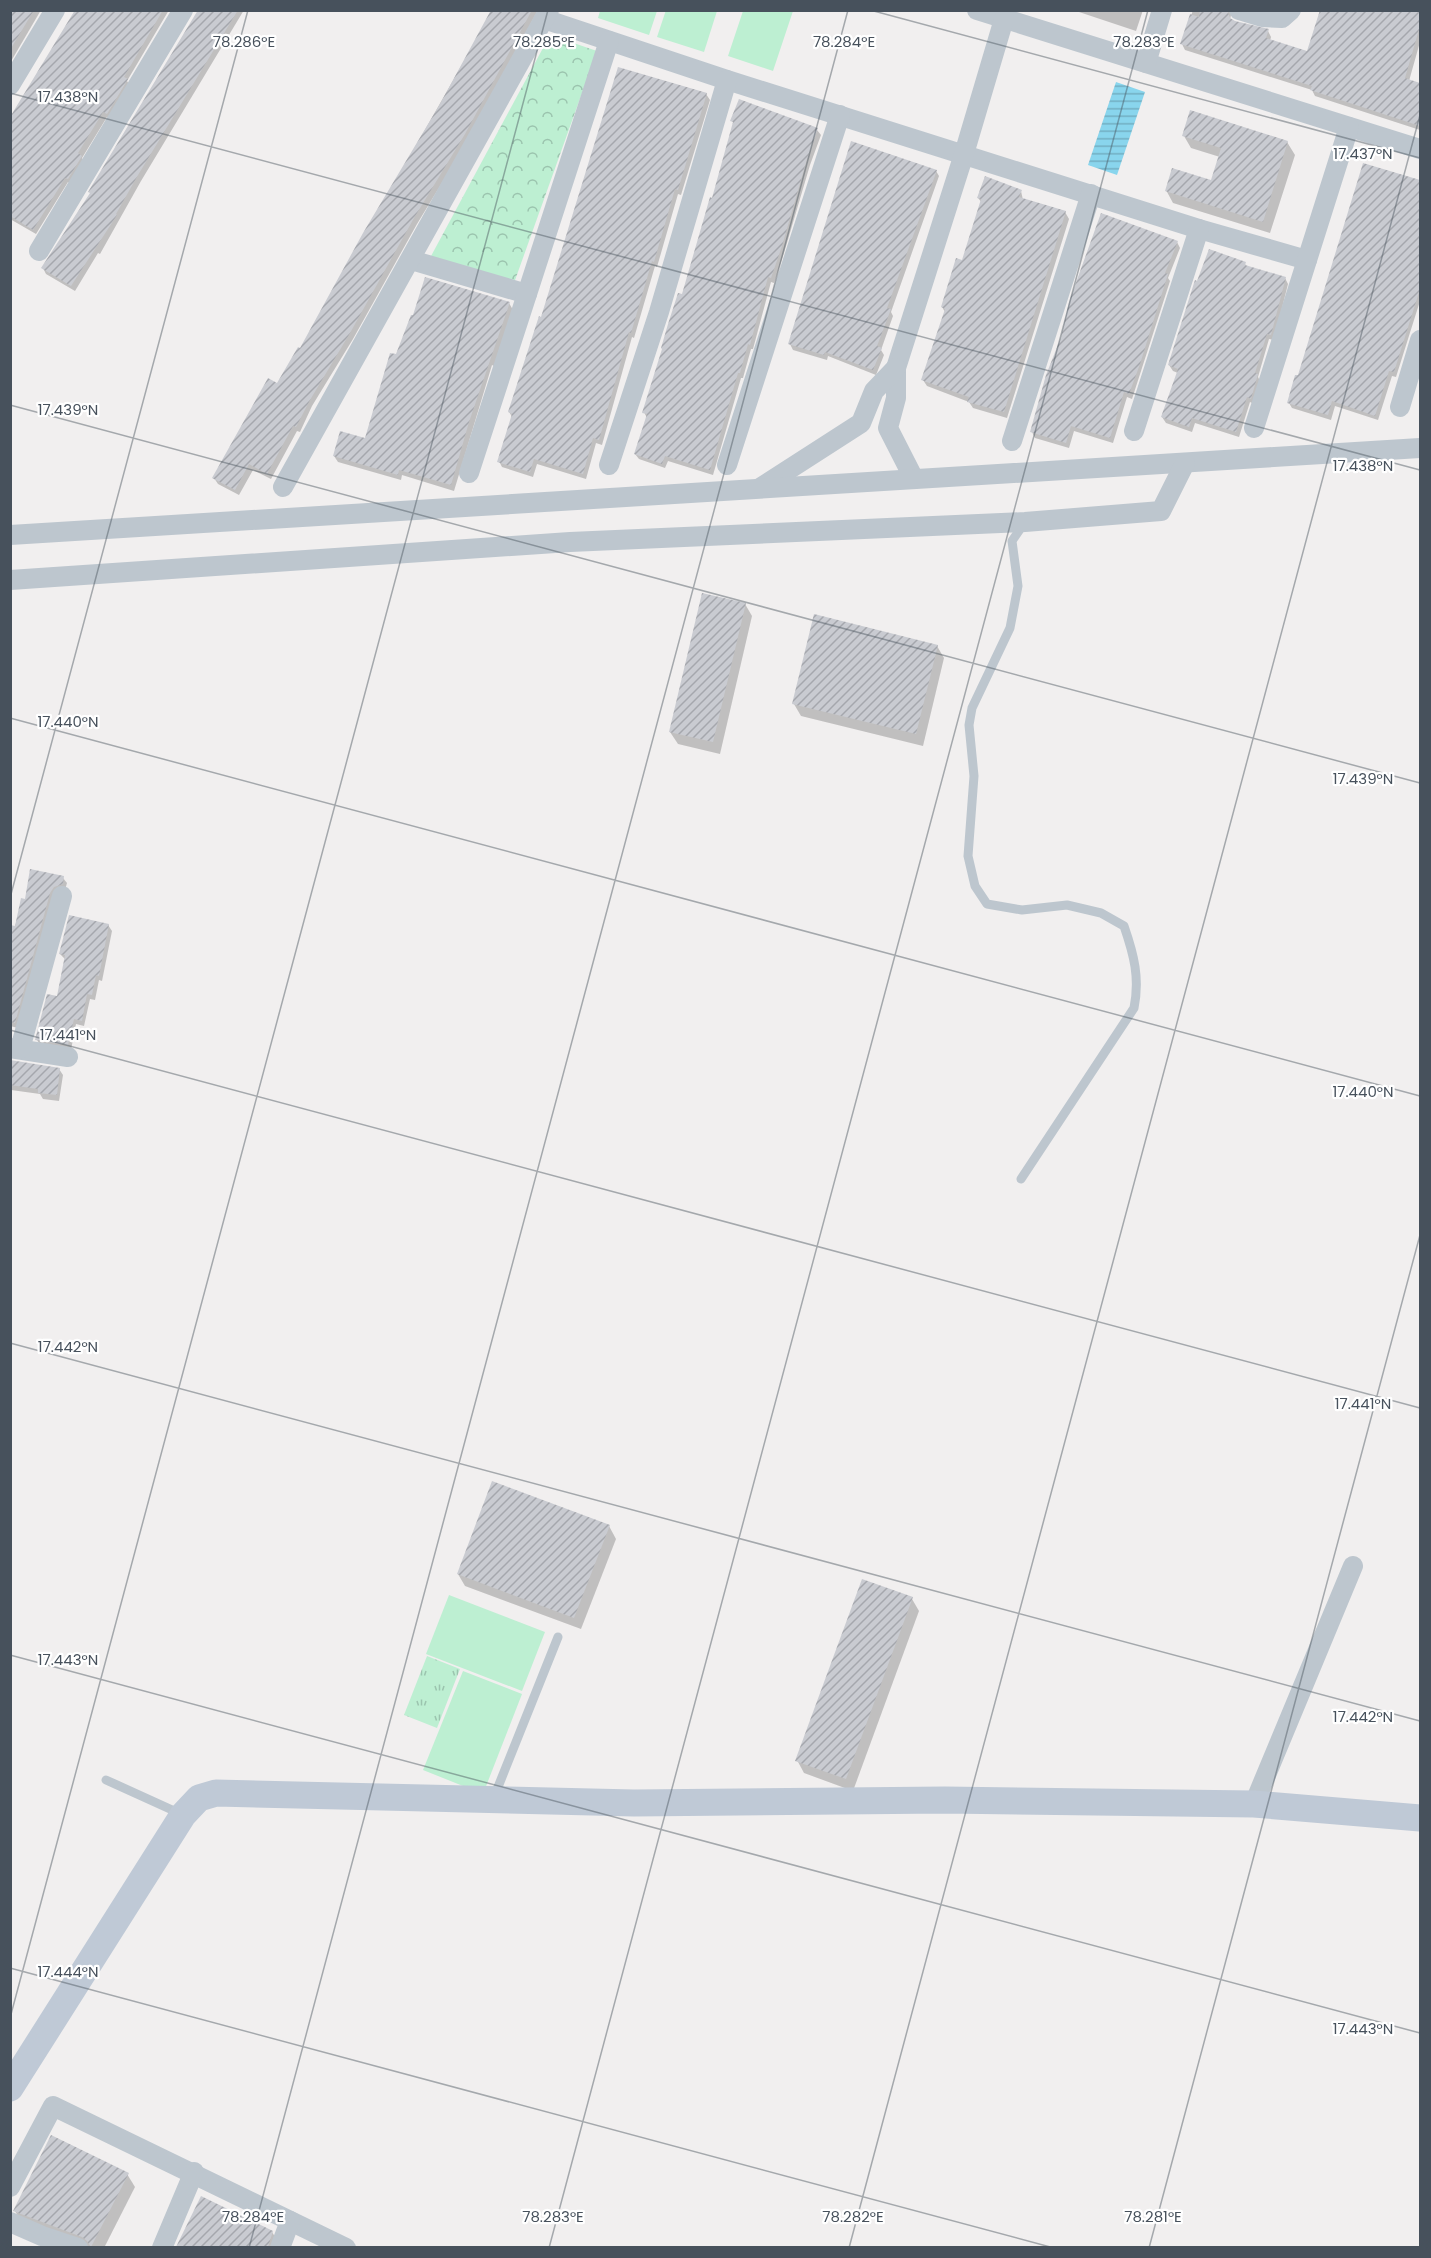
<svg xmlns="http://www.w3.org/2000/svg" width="1431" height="2258" viewBox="0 0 1431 2258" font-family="Poppins,sans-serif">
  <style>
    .grass { fill: url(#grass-tufts) }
    .park { fill: url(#park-crowns) }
    .garden { fill: #bdefd2 }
    .water { fill: url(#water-rules) }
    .shadow { fill: #0003 }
    .building { fill: url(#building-hatch) }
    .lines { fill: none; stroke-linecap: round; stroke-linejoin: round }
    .lane { stroke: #bdc6ce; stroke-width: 9 }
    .street { stroke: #bdc6ce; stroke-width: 20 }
    .secondary { stroke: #bfc9d6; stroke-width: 27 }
    .ticks { fill: none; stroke: #47515c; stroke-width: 1.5; stroke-opacity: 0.45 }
    .ticks-label { font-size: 15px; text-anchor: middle; fill: #47515c; stroke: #fff; stroke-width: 4.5; stroke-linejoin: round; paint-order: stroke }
  </style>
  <defs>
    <pattern id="grass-tufts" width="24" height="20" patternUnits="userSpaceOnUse" patternTransform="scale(1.5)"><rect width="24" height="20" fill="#bdefd2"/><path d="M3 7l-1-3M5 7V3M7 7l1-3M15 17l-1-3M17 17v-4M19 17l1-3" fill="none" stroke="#9bc4ae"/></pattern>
    <pattern id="park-crowns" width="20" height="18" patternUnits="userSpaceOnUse" patternTransform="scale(1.5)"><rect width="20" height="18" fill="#bdefd2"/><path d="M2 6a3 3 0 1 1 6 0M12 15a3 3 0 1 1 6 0" fill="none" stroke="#9bc4ae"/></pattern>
    <pattern id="water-rules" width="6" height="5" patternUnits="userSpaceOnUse" patternTransform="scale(1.5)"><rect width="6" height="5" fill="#89d5ed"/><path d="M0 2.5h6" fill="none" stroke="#72afc3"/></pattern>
    <pattern id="building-hatch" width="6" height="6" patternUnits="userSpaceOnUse" patternTransform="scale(1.5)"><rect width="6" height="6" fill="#c9cbd1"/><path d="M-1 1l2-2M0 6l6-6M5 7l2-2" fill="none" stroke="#a5a7ad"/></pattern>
  </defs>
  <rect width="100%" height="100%" fill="#f1efef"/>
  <polygon class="grass" points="427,1656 460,1669 437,1728 404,1715"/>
  <polygon class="park" points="550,35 597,51 514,283 430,258"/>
  <g class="garden">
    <polygon points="666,10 717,11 704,52 657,37"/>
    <polygon points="600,11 600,10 657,11 649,35 598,18"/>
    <polygon points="743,11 793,11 773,71 728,56"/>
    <polygon points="449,1595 545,1632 522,1691 426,1654"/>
    <polygon points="463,1671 522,1694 483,1794 423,1770"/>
  </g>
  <polygon class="water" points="1116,82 1145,92 1117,175 1088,165"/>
  <g class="shadow">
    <polygon points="10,10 41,10 10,63"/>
    <polygon points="77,10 169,10 127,81 130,86 110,119 107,117 82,158 84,163 71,184 68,182 36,234 10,219 10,121"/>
    <polygon points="199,10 244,10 141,181 100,254 98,253 75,291 46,274 43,268 91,194"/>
    <polygon points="493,10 538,10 468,140 417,224 353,339 312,406 300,432 297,431 271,479 253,470 239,495 218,484 214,478 300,350"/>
    <polygon points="1073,10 1143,10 1136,31"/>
    <polygon points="1193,10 1232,10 1230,20 1268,31 1271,37 1270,41 1308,53 1322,10 1420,10 1420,42 1409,81 1420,85 1420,130 1315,96 1312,90 1185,50 1182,44"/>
    <polygon points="706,94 710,100 681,195 678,194 657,267 655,266 634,338 632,337 602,445 596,443 586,479 537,464 533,477 502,467 499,461 513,418 509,412 542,319"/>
    <polygon points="817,130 821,135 810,165 784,253 774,283 771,282 753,349 751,349 743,378 741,378 713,475 668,461 665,468 639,459 635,454 647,418 644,412 683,296"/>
    <polygon points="1184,136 1287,142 1295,155 1270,233 1173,203 1166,190 1212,182 1220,157 1191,148"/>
    <polygon points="1364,165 1420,181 1420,301 1396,377 1392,376 1378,420 1335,406 1331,420 1292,408 1289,403 1299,377"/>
    <polygon points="936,171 939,176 891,312 893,316 881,350 884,355 876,375 828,356 827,360 793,350 790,344"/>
    <polygon points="1021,191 1023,200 1065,212 1069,219 1007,418 973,408 969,402 927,386 923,380 945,312 942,307 963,262 982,203 978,198"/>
    <polygon points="1177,242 1180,248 1168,278 1170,281 1132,399 1127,397 1113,443 1074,431 1069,448 1035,438 1032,432"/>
    <polygon points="1245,264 1247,267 1285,278 1288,284 1274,340 1269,339 1258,377 1260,381 1254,404 1250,402 1239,437 1195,423 1192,432 1166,423 1162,417 1178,373 1173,371 1169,365"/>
    <polygon points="509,303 513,310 494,366 492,365 454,491 402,475 401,480 338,462 334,456 366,440 397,356"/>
    <polygon points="745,604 752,616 720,754 678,744 670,732"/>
    <polygon points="937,646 944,658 923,746 801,716 794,704"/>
    <polygon points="63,878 67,883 65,890 18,1028 10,1026 10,937 26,900"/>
    <polygon points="108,925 112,931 102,981 99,980 95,1000 90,999 84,1026 76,1024 71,1050 40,1045 37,1040 58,998 66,960 60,954"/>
    <polygon points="10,1062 59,1069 63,1075 59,1101 43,1099 40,1094 11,1090"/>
    <polygon points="609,1526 616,1539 581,1629 465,1586 458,1574"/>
    <polygon points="912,1599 919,1611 853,1791 804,1773 797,1760"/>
    <polygon points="127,2174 135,2187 104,2248 87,2248 22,2223 15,2211"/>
    <polygon points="202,2198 272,2232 280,2245 279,2248 177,2248"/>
  </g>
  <g class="building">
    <polygon points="10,10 34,10 10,50"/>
    <polygon points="75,10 163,10 124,77 128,79 107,114 103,112 78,153 82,156 68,179 65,178 33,230 10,216 10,117"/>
    <polygon points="198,10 238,10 138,175 116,214 117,215 71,286 41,268 90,193 88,192"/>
    <polygon points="491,10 532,10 465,134 414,218 350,333 310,400 296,427 293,426 267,474 249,464 235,490 212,478 268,378 277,383 298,347 300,348 363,233 440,104"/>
    <polygon points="1200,10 1227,10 1230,18 1235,21 1269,29 1266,38 1307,51 1320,10 1420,10 1420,26 1405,78 1420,83 1420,126 1310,90 1312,86 1180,44 1190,14 1199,17"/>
    <polygon points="618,67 707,93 678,190 675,189 654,262 652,261 631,333 629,332 599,440 593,438 583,474 534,459 530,472 497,462 512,414 508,412 539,316 541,317"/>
    <polygon points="739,99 818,128 807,159 782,246 771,278 768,277 750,345 748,344 740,373 738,373 710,470 665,456 662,464 634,454 647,414 642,413 662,349 661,348 668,324 678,293 682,294 710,197 712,198 733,122 730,121"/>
    <polygon points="1190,110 1288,141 1263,222 1165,191 1172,168 1211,180 1221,148 1182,136"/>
    <polygon points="851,141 937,170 887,308 891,309 877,346 882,348 873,370 825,352 824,355 788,344"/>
    <polygon points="1363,163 1420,180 1420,289 1394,372 1389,371 1375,416 1332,401 1328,415 1287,403 1295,375 1298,375"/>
    <polygon points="985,176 1022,190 1019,197 1066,211 1004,412 967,402 969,397 921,380 945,309 941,307 956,258 962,260 981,199 977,198"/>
    <polygon points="1101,213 1178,241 1165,273 1168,274 1140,364 1129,394 1124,392 1110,438 1071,426 1066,443 1030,432 1046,375 1061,337 1069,302"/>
    <polygon points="1209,249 1246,262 1245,265 1286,277 1271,335 1267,334 1255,373 1258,374 1251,399 1247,397 1236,432 1192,418 1189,427 1161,417 1178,369 1168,365 1194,283 1195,280 1197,281"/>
    <polygon points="425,277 510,302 469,422 451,485 399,470 398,475 333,456 340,431 365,438 390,353 396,354 411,315 413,315"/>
    <polygon points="702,593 746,603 713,742 669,732"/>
    <polygon points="814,614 938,645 916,734 792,704"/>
    <polygon points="30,869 64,876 63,884 54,887 50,893 15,1023 10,1022 10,925 15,926 21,898 25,899"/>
    <polygon points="69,915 109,924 99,976 96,975 92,995 87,994 82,1021 74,1019 68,1045 35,1040 47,994 57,996 65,955 59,954"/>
    <polygon points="10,1060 60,1068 57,1095 38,1093 38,1089 10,1085"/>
    <polygon points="492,1481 610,1525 574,1618 457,1574"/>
    <polygon points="862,1579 913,1597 846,1779 795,1761"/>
    <polygon points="51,2135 129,2173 91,2247 87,2241 82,2237 13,2211"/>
    <polygon points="201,2196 273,2231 268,2247 176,2247"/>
  </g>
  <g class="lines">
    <g class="lane">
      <path d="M 1021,1179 L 1134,1008 C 1140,978 1134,955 1124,926 L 1101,913 L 1067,905 L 1022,910 L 987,904 L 975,886 L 968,856 L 974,776 L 969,725 L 972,708 L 1010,628 L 1018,586 L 1012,541 L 1025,522"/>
      <polyline points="106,1780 181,1814"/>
      <polyline points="494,1797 558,1637"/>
    </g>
    <g class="street">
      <polyline points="977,10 1420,149"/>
      <polyline points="1239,10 1262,17 1282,18 1291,10"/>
      <polyline points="544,19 727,80 1199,229 1307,260"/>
      <polyline points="1146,63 1162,10"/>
      <polyline points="10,85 55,10"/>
      <polyline points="39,251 183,10"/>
      <polyline points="411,260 527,294"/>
      <polyline points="1400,407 1420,340"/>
      <polyline points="1254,428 1349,127"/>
      <polyline points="1134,431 1199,229"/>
      <polyline points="1012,441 1091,194"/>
      <polyline points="609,465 659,312 727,80"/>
      <polyline points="727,465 840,115"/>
      <polyline points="469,473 609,41"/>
      <polyline points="914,479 888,428 896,398 896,368 964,154 1004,19"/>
      <polyline points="283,487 549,10"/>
      <polyline points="760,488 861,423 874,391 896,368"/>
      <polyline points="10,535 1420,448"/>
      <polyline points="10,580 570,542 1025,522 1161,511 1185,463"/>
      <polyline points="10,1048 68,1057"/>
      <polyline points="20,1049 62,896"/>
      <polyline points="1254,1804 1353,1566"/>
      <polyline points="10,2187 53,2106 346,2248"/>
      <polyline points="10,2222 42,2236 78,2248"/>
      <polyline points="162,2248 194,2172"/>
      <polyline points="280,2248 290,2221"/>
    </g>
    <polyline class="secondary" points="10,2088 183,1815 199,1798 216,1793 634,1803 945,1800 1254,1804 1420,1818"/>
  </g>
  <path class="ticks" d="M 870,10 L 1420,158M 10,93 L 1420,470M 10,405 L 1420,783M 10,718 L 1420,1096M 10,898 L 248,10M 10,1030 L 1420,1408M 10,1343 L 1420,1721M 10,1655 L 1420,2033M 10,1968 L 1054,2248M 10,2018 L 548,10M 249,2248 L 848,10M 549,2248 L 1148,10M 849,2248 L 1420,115M 1149,2248 L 1420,1235"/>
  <g class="ticks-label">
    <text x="244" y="47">78.286°E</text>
    <text x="544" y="47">78.285°E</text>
    <text x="844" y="47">78.284°E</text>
    <text x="1144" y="47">78.283°E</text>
    <text x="68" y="102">17.438°N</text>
    <text x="1363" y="159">17.437°N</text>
    <text x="68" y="415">17.439°N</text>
    <text x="1363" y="471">17.438°N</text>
    <text x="68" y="727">17.440°N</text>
    <text x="1363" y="784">17.439°N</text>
    <text x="68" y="1040">17.441°N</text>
    <text x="1363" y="1097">17.440°N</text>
    <text x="68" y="1352">17.442°N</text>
    <text x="1363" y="1409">17.441°N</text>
    <text x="68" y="1665">17.443°N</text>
    <text x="1363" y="1722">17.442°N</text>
    <text x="68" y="1977">17.444°N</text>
    <text x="1363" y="2034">17.443°N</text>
    <text x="253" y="2222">78.284°E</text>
    <text x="553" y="2222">78.283°E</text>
    <text x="853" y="2222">78.282°E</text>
    <text x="1153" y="2222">78.281°E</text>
  </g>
  <rect width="1431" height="2258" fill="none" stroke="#47515c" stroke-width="24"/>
</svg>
